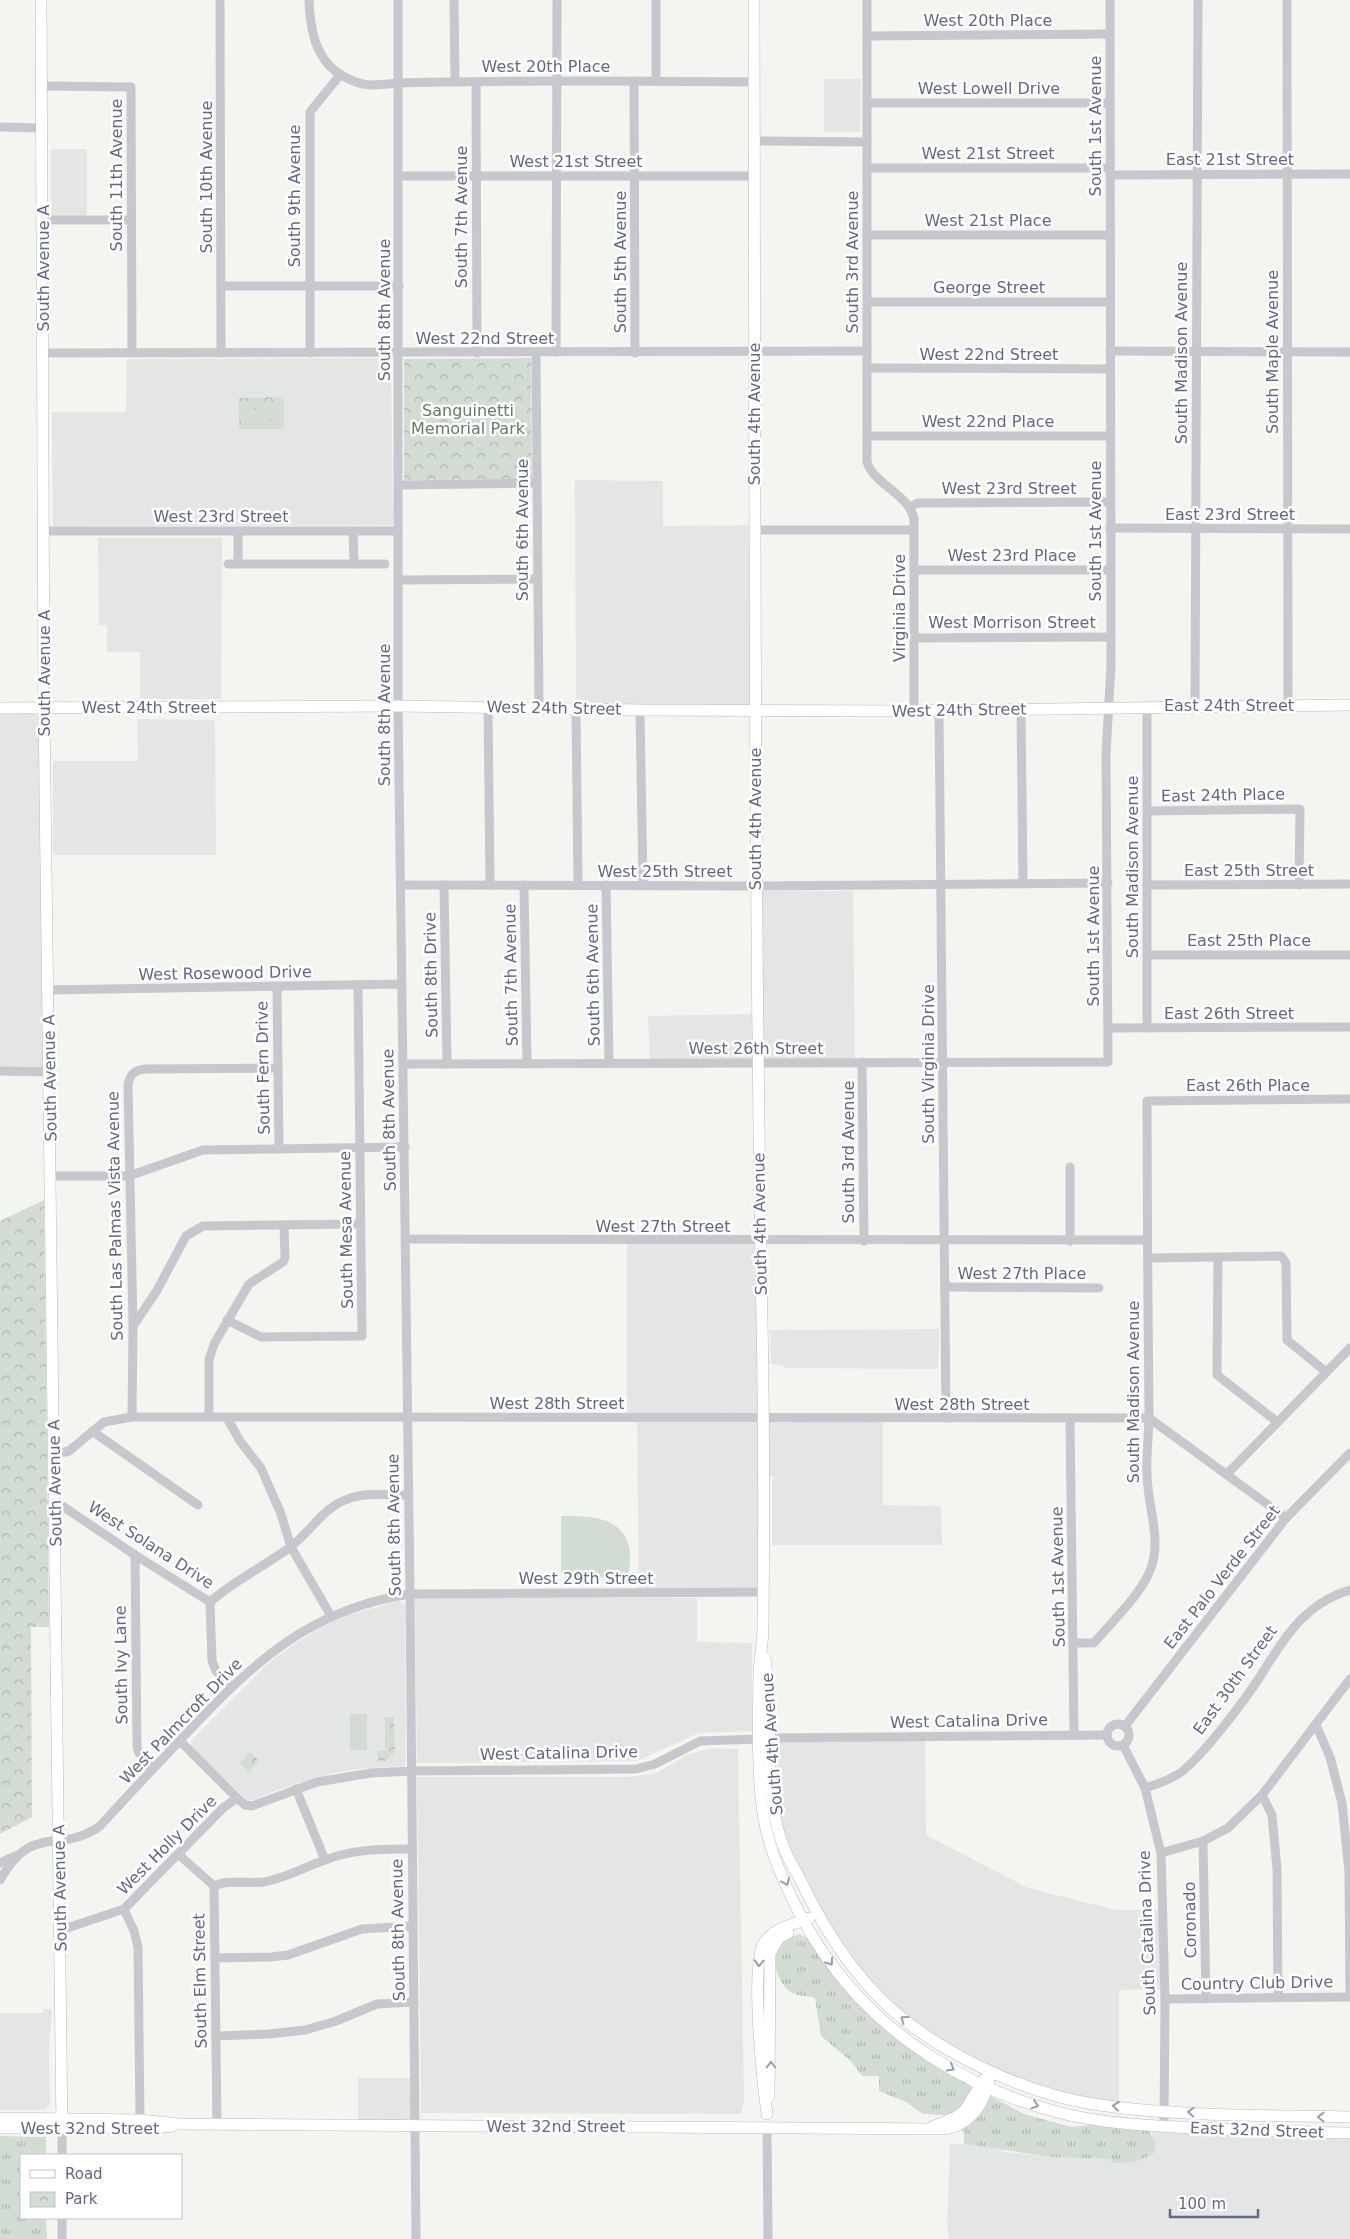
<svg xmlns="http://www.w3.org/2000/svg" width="1350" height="2239" viewBox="0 0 1350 2239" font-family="'DejaVu Sans',sans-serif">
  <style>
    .built { fill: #e4e6e5 }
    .grass { fill: url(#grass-tufts) }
    .park { fill: url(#park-crowns) }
    .pitch { fill: #d2dcd3 }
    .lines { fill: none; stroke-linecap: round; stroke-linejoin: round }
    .major-casing { stroke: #b9bac0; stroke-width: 12 }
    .minor { stroke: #c7c8cd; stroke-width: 9 }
    .major { stroke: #fff; stroke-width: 11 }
    .oneway { stroke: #9a9dae }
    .labels { text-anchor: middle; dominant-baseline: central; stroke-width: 5; stroke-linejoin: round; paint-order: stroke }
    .street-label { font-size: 16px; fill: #636883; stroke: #fff }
    .park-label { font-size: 16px; fill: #627a67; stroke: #fff }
  </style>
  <defs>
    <pattern id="grass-tufts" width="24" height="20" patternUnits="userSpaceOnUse" patternTransform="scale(1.25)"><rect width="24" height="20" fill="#d2dcd3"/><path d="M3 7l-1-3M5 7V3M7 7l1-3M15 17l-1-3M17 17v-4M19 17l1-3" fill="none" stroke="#aeb6b1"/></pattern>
    <pattern id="park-crowns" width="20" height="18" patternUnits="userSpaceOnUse" patternTransform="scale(1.25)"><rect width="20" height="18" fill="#d2dcd3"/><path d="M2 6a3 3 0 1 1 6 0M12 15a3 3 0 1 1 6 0" fill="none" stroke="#aeb6b1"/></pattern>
  </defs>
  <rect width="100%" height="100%" fill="#f3f5f1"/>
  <g class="built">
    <polygon points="824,79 861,79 860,132 824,132"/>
    <rect x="51" y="149" width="36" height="71"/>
    <polygon points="391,358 393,525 53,526 52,412 126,412 127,359"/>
    <polygon points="575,480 663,481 663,526 755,525 755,710 576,709"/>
    <polygon points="98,538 222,538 221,699 140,699 140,652 107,652 107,625 99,625"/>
    <polygon points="0,708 44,708 50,1072 0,1071"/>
    <polygon points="137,719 215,720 216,855 53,855 53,761 138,761"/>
    <polygon points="756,891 853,891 855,1062 650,1063 648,1016 757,1014"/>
    <polygon points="627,1241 759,1241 763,1418 883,1418 883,1505 941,1506 942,1545 772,1545 772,1480 775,1476 763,1476 763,1592 639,1592 637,1419 627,1418"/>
    <polygon points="939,1329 938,1369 787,1368 781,1365 771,1364 770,1330"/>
    <polygon points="415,1598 697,1598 697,1642 752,1643 752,1731 699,1733 637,1761 417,1763"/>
    <polygon points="399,1601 405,1605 406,1761 404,1766 357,1769 329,1774 277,1790 254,1800 247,1800 191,1747 191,1741 272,1660 295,1644 321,1627 348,1615"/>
    <polygon points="925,1737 926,1835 1028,1888 1116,1910 1163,1910 1164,1989 1119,1990 1119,2106 1046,2093 930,2038 845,1957 780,1840 771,1738"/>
    <polygon points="711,1748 738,1749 744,2100 741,2114 421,2113 417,1777 629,1777 656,1773 689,1754"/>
    <polygon points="43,2009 52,2009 49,2046 50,2104 45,2110 0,2110 0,2013 43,2013"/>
    <polygon points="358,2078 414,2078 415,2126 358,2125"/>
    <polygon points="1154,2126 1350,2133 1350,2239 949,2239 947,2227 950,2144 983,2145 1006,2152 1051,2157 1111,2159 1152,2137"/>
  </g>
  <g class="grass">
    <path d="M 799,1934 L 807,1938 L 844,1988 L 961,2080 L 1024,2114 L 1072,2127 L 1092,2125 L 1149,2131 L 1155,2142 L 1155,2152 C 1141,2162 1128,2163 1112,2163 L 1111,2159 L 1051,2157 L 964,2144 L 964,2132 L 944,2115 L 923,2114 L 906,2102 L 879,2091 L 879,2076 L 862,2076 L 851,2061 L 821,2036 L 815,1998 C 808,1996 795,1996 789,1991 C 776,1979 767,1953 784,1940 C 788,1937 795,1936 799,1934 Z"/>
    <polygon points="0,2136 46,2137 46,2155 21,2155 21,2218 46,2218 47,2239 0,2239"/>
  </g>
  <g class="park">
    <polygon points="531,358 532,479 404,480 404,359"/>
    <polygon points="284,397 284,429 239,429 239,398"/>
    <polygon points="44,1200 49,1627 31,1627 32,1817 0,1834 0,1221"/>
    <polygon points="385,1717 394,1717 395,1753 385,1761 378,1761 377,1752 385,1750"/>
    <polygon points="250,1752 259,1761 249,1772 240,1763"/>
  </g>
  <g class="pitch">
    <rect x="241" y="402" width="13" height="23"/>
    <rect x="256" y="402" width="13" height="23"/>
    <rect x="271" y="402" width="13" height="23"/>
    <path d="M 561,1516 C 586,1516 622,1515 629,1547 C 631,1556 629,1568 629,1578 L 564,1577 L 561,1573 Z"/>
    <rect x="350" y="1714" width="17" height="36"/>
  </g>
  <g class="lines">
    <g class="major-casing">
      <g id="major">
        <polyline points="41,0 44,708 62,2128"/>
        <path d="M 754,0 C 755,440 754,880 762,1320 C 764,1422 764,1525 763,1627 C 763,1644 759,1661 759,1678 C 758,1720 757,1778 764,1819 C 771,1861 802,1924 827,1958 C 883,2038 974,2093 1069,2115 C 1110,2124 1154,2126 1196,2128 C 1248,2130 1299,2132 1350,2133"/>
        <polyline points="0,708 398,706 640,710 907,711 1350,705"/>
        <path d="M 765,1658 C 773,1714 763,1788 781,1840 C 785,1855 795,1869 802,1883 C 821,1923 844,1960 874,1992 C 925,2047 1019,2092 1093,2104 C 1177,2117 1265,2115 1350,2117"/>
        <polyline points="769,2096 770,1953 779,1938 788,1933"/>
        <path d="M 767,2114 C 763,2085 750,1964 764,1943 C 774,1927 794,1925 809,1918"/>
        <path d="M 0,2118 L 140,2120 L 179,2124 L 943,2129 C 972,2126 988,2099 990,2072"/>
        <polyline points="932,2127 956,2117 965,2110 984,2079"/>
        <polyline points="0,2128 155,2128 173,2126"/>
      </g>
    </g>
    <g class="minor">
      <polyline points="220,0 221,353"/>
      <path d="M 309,0 C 310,28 315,61 343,76 C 369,90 375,84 401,83 C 419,82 436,82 454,82 C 554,80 654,81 754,82"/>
      <polyline points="398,0 398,706 410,1594 416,2239"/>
      <polyline points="454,0 455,82"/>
      <polyline points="656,0 656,81"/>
      <path d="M 867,0 L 867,462 C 874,485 909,494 914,519 L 914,710"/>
      <polyline points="1287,0 1288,705"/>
      <polyline points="867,36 1110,34"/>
      <polyline points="634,81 635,353"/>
      <polyline points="476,82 477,353"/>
      <polyline points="42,86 131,87 132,352"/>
      <polyline points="867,103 1110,103"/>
      <polyline points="0,127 42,128"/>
      <polyline points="754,141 867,142"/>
      <polyline points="867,168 1110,168"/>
      <polyline points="1110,175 1350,174"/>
      <polyline points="398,176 753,176"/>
      <polyline points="43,220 131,220"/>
      <polyline points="867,235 1109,235"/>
      <polyline points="221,286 399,286"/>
      <polyline points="868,302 1110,302"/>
      <polyline points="1110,351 1350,352"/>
      <polyline points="556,352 557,0"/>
      <polyline points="43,353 867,351"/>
      <polyline points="310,353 310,112 340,75"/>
      <polyline points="536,353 539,708"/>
      <polyline points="867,368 1110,369"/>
      <polyline points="867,436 1110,436"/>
      <polyline points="399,485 537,483"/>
      <polyline points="909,507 918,503 1110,502"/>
      <polyline points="1110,528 1350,529"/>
      <polyline points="755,530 914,530"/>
      <polyline points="44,531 398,531"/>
      <polyline points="353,531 354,564"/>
      <polyline points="228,564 385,564"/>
      <polyline points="238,564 238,531"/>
      <polyline points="914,570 1110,570"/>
      <polyline points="399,580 536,579"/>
      <polyline points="914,638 1111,637"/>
      <polyline points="488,706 490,885"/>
      <polyline points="1147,706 1147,1028"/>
      <polyline points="1195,706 1198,0"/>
      <polyline points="576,709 578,885"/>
      <polyline points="1021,709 1023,884"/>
      <polyline points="640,710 643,885"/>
      <polyline points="939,710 946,1418"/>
      <polyline points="1148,811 1300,809 1299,885"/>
      <polyline points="401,885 756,886 1108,883"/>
      <polyline points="444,885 447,1064"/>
      <polyline points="524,885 527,1064"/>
      <polyline points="606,885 609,1063"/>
      <polyline points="1147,885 1350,884"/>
      <polyline points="1147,955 1350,955"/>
      <polyline points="277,987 279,1149"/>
      <polyline points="48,990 402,984"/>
      <polyline points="1109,1028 1350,1027"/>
      <polyline points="862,1062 864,1241"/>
      <polyline points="403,1064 1108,1062 1106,754 1111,665 1110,0"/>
      <polyline points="0,1071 50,1072"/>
      <polyline points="1070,1167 1070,1241"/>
      <polyline points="51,1176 129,1176 203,1150 405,1147"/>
      <polyline points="406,1239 1147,1240"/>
      <polyline points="1148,1258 1281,1256 1286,1263 1287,1340 1325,1371"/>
      <polyline points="1218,1258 1217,1375 1276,1421"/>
      <polyline points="945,1287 1099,1288"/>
      <polyline points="227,1320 261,1337 362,1336 358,985"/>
      <polyline points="133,1326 156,1292 186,1236 203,1226 361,1224"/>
      <path d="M 132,1417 L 133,1326 L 128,1085 C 130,1074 134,1070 146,1069 L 278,1068"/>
      <polyline points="209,1417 209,1360 214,1344 249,1284 283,1262 285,1258 284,1225"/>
      <polyline points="227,1418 240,1441 261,1468 281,1514 291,1547 331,1616"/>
      <polyline points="1070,1419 1074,1735"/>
      <polyline points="92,1431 198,1505"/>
      <polyline points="55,1454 69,1451 104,1422 132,1417 1149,1418 1286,1518"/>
      <polyline points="1228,1473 1350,1348"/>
      <polyline points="55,1501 135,1555 210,1602"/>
      <polyline points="135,1555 137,1747 139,1753 153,1769"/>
      <path d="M 210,1602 C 235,1580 263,1567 289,1548 C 310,1533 323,1507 348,1499 C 366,1492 389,1495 409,1495"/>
      <polyline points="210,1602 212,1661 216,1671 231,1687"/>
      <path d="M 1074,1643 L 1094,1643 C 1112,1621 1142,1594 1151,1568 C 1162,1539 1147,1504 1147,1474 C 1146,1454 1149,1434 1149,1414 C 1148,1310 1147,1205 1147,1101 L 1350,1099"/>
      <circle cx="1118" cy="1735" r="11"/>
      <polyline points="1316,1725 1330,1757 1342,1803 1349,1872 1350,1997"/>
      <polyline points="1125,1726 1286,1518 1350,1453"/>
      <polyline points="771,1738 1107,1735"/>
      <polyline points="180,1741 237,1798 245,1805 252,1806 317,1782 371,1773 412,1771 636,1769 655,1764 700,1741 760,1739"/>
      <polyline points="1123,1745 1145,1788 1161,1853 1165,1999 1164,2127"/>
      <path d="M 1145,1788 C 1158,1784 1169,1780 1180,1773 C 1203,1756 1245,1700 1261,1675 C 1284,1638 1305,1603 1350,1590"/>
      <polyline points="296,1789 325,1860"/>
      <polyline points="1262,1795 1272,1815 1277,1869 1278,1997"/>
      <polyline points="1203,1841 1206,1999"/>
      <polyline points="1161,1853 1203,1841 1228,1828 1262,1795 1350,1679"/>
      <polyline points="178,1854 214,1886 217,2124"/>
      <polyline points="0,1863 15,1856"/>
      <path d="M 0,1880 C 33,1821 60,1855 100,1826 C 128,1795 157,1765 186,1734 C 253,1663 309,1609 410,1594 L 763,1592"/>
      <path d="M 214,1886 C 229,1879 247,1884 263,1882 C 285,1879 304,1867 325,1860 C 353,1849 382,1849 412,1849"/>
      <polyline points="124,1909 134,1931 138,1947 140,2120"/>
      <polyline points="61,1930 124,1909 223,1808 237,1798"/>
      <polyline points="215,1958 271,1957 288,1955 362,1929 413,1926"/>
      <polyline points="1165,1999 1350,1997"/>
      <polyline points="216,2036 269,2034 305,2030 336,2021 377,2004 414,2002"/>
      <polyline points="767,2127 768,2239"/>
      <polyline points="62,2128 62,2155"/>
      <polyline points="62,2218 62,2239"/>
    </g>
    <use href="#major" class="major"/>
  </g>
  <defs><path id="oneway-chevron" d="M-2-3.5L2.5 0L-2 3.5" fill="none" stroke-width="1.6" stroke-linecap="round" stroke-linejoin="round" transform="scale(1.25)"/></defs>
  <g class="oneway">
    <use href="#oneway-chevron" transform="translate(786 1882) rotate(67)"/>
    <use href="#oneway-chevron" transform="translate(830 1962) rotate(54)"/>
    <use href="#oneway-chevron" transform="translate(759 1963) rotate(93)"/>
    <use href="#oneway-chevron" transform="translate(904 2019) rotate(-144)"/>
    <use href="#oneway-chevron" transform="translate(771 2065) rotate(-90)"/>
    <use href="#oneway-chevron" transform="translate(951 2068) rotate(30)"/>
    <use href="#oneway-chevron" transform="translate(1035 2105) rotate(19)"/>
    <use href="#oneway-chevron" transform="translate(1116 2106) rotate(-174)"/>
    <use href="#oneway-chevron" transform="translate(1191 2112) rotate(-177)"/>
    <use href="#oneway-chevron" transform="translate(1321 2117) rotate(-179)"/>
  </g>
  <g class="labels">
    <g class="street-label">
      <text x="988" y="20">West 20th Place</text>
      <text x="546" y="66">West 20th Place</text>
      <text x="989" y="88">West Lowell Drive</text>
      <text transform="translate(1095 126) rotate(-90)">South 1st Avenue</text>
      <text x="988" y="153">West 21st Street</text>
      <text x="1230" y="159">East 21st Street</text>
      <text x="576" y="161">West 21st Street</text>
      <text transform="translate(116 175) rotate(-90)">South 11th Avenue</text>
      <text transform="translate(206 177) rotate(-90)">South 10th Avenue</text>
      <text transform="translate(294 196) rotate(-90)">South 9th Avenue</text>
      <text transform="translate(461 217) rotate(-90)">South 7th Avenue</text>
      <text x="988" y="220">West 21st Place</text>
      <text transform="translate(620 262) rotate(-90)">South 5th Avenue</text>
      <text transform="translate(852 262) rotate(-90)">South 3rd Avenue</text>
      <text transform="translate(43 268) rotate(-90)">South Avenue A</text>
      <text x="989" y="287">George Street</text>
      <text transform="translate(384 310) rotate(-90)">South 8th Avenue</text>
      <text x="485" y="338">West 22nd Street</text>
      <text transform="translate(1272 352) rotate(-90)">South Maple Avenue</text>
      <text transform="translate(1181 353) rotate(-90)">South Madison Avenue</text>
      <text x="989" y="354">West 22nd Street</text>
      <text transform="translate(754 414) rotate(-90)">South 4th Avenue</text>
      <text x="988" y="421">West 22nd Place</text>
      <text x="1009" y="488">West 23rd Street</text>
      <text x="1230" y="514">East 23rd Street</text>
      <text x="221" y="516">West 23rd Street</text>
      <text transform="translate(522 530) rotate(-90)">South 6th Avenue</text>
      <text transform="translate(1095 531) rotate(-90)">South 1st Avenue</text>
      <text x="1012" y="555">West 23rd Place</text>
      <text transform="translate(899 608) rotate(-90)">Virginia Drive</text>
      <text x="1012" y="622">West Morrison Street</text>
      <text transform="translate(44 673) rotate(-90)">South Avenue A</text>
      <text x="1229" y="705">East 24th Street</text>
      <text x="149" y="707">West 24th Street</text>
      <text transform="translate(554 708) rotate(1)">West 24th Street</text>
      <text transform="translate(959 710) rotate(-1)">West 24th Street</text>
      <text transform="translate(384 715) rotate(-90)">South 8th Avenue</text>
      <text transform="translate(1223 795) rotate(-1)">East 24th Place</text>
      <text transform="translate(755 819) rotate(-90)">South 4th Avenue</text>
      <text transform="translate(1132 867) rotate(-90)">South Madison Avenue</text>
      <text x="1249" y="870">East 25th Street</text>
      <text x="665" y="871">West 25th Street</text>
      <text transform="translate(1093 936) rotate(-90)">South 1st Avenue</text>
      <text x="1249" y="940">East 25th Place</text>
      <text transform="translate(225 973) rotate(-1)">West Rosewood Drive</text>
      <text transform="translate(431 975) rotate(-91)">South 8th Drive</text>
      <text transform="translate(511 975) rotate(-91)">South 7th Avenue</text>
      <text transform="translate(593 975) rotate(-91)">South 6th Avenue</text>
      <text x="1229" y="1013">East 26th Street</text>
      <text x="756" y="1048">West 26th Street</text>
      <text transform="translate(928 1064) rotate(-90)">South Virginia Drive</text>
      <text transform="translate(263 1068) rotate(-91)">South Fern Drive</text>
      <text transform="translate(50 1078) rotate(-91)">South Avenue A</text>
      <text x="1248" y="1085">East 26th Place</text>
      <text transform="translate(389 1120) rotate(-91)">South 8th Avenue</text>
      <text transform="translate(848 1152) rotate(-90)">South 3rd Avenue</text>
      <text transform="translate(115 1216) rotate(-91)">South Las Palmas Vista Avenue</text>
      <text transform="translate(760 1224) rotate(-91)">South 4th Avenue</text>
      <text x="663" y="1226">West 27th Street</text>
      <text transform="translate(346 1230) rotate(-91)">South Mesa Avenue</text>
      <text x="1022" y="1273">West 27th Place</text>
      <text transform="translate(1133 1392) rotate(-90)">South Madison Avenue</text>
      <text x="557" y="1403">West 28th Street</text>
      <text x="962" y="1404">West 28th Street</text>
      <text transform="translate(55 1483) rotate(-91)">South Avenue A</text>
      <text transform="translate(394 1525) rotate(-91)">South 8th Avenue</text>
      <text transform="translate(151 1545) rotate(33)">West Solana Drive</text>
      <text transform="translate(1058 1577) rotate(-91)">South 1st Avenue</text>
      <text transform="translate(1222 1577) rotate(-52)">East Palo Verde Street</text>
      <text x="586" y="1578">West 29th Street</text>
      <text transform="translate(121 1665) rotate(-91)">South Ivy Lane</text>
      <text transform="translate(1235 1680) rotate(-54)">East 30th Street</text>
      <text transform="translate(181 1721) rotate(-46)">West Palmcroft Drive</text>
      <text transform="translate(969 1721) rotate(-1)">West Catalina Drive</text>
      <text transform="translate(772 1744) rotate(-94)">South 4th Avenue</text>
      <text transform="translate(559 1753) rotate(-1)">West Catalina Drive</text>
      <text transform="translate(167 1845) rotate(-45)">West Holly Drive</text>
      <text transform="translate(60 1888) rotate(-91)">South Avenue A</text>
      <text transform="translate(1190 1920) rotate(-91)">Coronado</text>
      <text transform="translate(398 1930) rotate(-91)">South 8th Avenue</text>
      <text transform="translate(1147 1933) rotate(-92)">South Catalina Drive</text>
      <text transform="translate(200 1981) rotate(-91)">South Elm Street</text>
      <text transform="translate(1257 1983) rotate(-1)">Country Club Drive</text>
      <text x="556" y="2126">West 32nd Street</text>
      <text x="90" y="2128">West 32nd Street</text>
      <text transform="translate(1257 2130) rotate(2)">East 32nd Street</text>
    </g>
    <g class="park-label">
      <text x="468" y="410">Sanguinetti<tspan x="468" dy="18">Memorial Park</tspan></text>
    </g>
  </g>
  <rect x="20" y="2154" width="162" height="65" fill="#ffffff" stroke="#c1c3cd"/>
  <rect x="30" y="2170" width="25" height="8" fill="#ffffff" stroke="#c1c3cd"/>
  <text x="65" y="2179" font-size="15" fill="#636883">Road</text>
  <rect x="30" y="2192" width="25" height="15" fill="url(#park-crowns)" stroke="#c1c3cd"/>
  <text x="65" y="2204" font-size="15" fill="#636883">Park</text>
  <path d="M1170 2209v8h88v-8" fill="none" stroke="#636883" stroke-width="2.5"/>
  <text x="1178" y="2209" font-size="15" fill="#636883" stroke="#ffffff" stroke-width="4" paint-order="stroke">100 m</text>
</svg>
